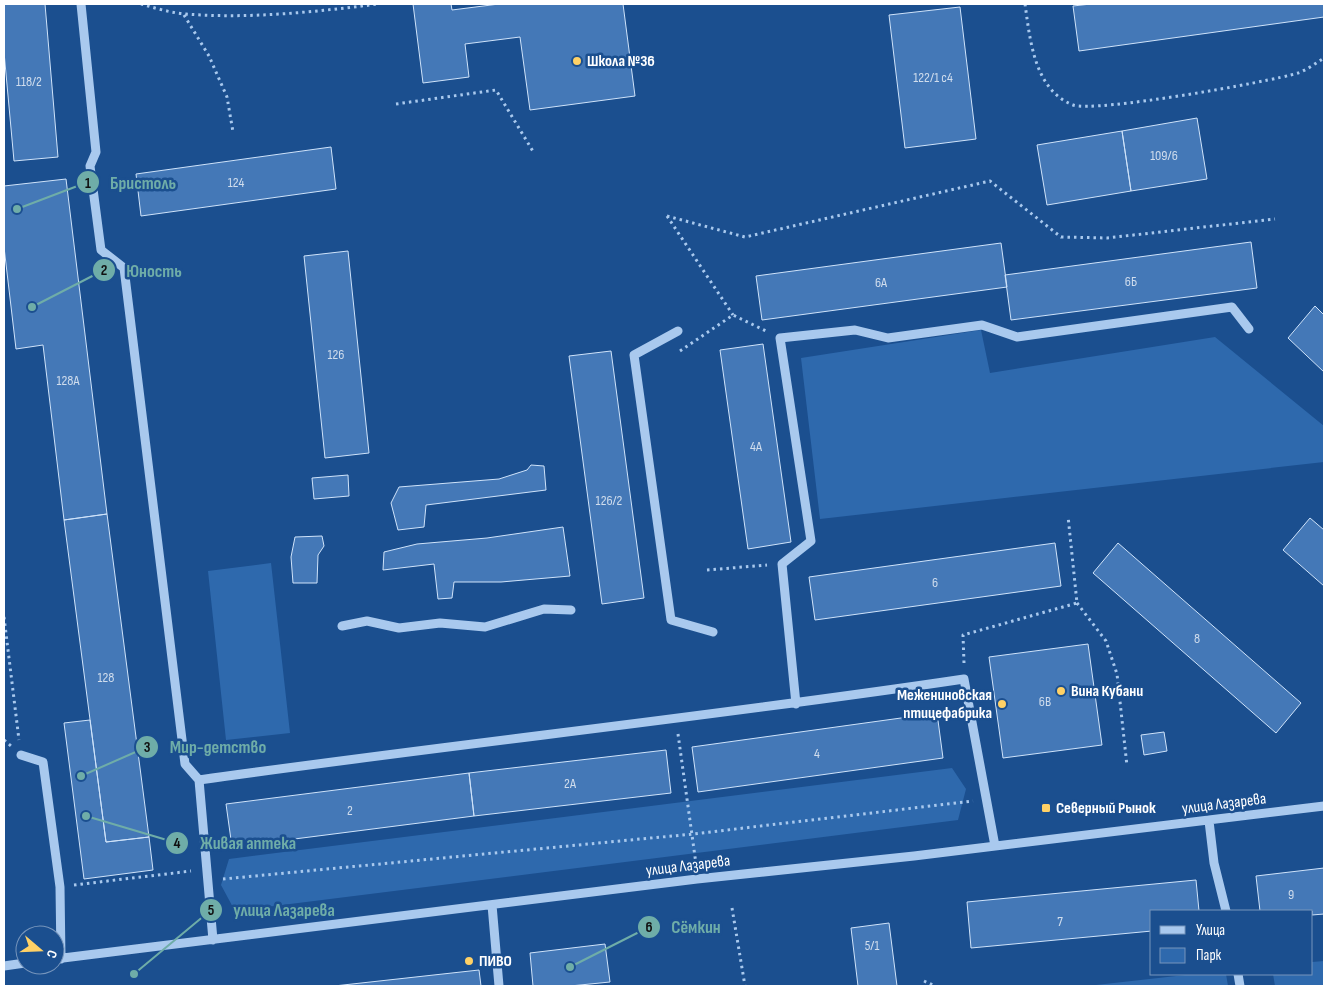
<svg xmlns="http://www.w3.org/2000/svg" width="1328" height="990" viewBox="0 0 1328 990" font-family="'Sofia Sans Condensed',sans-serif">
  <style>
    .green { fill: #2e69ad }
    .building { fill: #4478b7; stroke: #cfe3fa }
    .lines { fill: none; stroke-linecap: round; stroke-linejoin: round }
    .path { stroke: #a9c9ee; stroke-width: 3; stroke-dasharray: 2.5 4; stroke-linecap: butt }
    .minor { stroke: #a9c9ee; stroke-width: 9 }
    .poi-dot { fill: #ffd166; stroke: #1b4f8f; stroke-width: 2 }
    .labels { text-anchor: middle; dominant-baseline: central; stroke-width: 5; stroke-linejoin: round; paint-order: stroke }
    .number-label { font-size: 14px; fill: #d0dded }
    .poi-label { font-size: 16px; font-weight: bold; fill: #fff; stroke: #1b4f8f; text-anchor: start }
    .street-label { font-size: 16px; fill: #fff; stroke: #1b4f8f }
    .leader { fill: none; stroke: #6fada8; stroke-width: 2 }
    .callout-dot { fill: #6fada8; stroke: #1b4f8f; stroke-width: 2 }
    .mark-label { font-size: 15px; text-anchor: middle; font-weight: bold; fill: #111 }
    .callout-label { font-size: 18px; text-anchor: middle; font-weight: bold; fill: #6fada8; stroke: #1b4f8f; stroke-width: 5; stroke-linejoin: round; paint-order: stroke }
  </style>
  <rect width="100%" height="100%" fill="#1b4f8f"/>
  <!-- green -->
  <path class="green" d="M981 330 990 373 1215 337 1324 426V462L820 519 801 358Z
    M271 563 290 733 226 740 208 571Z
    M952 768 966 789 958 820 235 911 221 885 229 859Z
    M1324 961V986H1275L1273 974H1312V962Z
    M1194 974H1226L1228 986H1087Z"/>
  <!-- building -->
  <path class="building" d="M4 4H45L58 157 14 161 4 52Z
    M413 4H451L452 10 499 4H623L635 96 530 110 520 37 465 44 469 77 423 83Z
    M1091 4H1324V17L1079 51 1073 6Z
    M960 7 976 139 905 148 889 15Z
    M1197 118 1207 179 1131 191 1122 131Z
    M1122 131 1131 191 1047 205 1037 145Z
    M331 147 336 189 141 216 136 174Z
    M66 179 107 514 64 520 43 345 16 349 4 247V186Z
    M1251 242 1257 288 1011 320 1005 275Z
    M1001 243 1007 287 762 320 756 276Z
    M348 251 369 453 325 458 304 256Z
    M1315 306 1324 315V372L1288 338Z
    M763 344 791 542 748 549 720 350Z
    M611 351 644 598 602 604 569 356Z
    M531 465 544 466 546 490 426 505 424 527 398 530 391 503 399 487 499 479 527 470Z
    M348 475 349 496 314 499 312 478Z
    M107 514 149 837 106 842 64 520Z
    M1310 518 1324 530V586L1283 550Z
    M563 527 570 576 501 582H454L452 598 438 599 434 564 383 570 384 552 417 544 487 538Z
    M322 536 324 546 318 555 317 583H293L291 557 295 537Z
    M1055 543 1061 586 815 620 809 577Z
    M1118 543 1301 703 1276 733 1093 573Z
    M1088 644 1102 745 1003 758 989 657Z
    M937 713 943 758 698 792 692 747Z
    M90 720 106 842 149 837 153 870 84 879 64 723Z
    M1164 732 1167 751 1144 755 1141 735Z
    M666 750 671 793 474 816 469 773Z
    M469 773 474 816 232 847 226 804Z
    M1324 868V914L1312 915V911H1260L1256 876Z
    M1196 880 1199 911H1152V931L971 948 967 902Z
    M889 923 897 986H858L851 928Z
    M605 944 610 982 570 986H533L530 953Z
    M479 970 481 986H334Z"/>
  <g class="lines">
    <!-- path -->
    <path class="path" d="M141 4C155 8 171 13 186 14 249 19 315 12 378 4
      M1025 4C1030 39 1034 90 1073 105 1094 113 1269 82 1298 73 1307 70 1316 63 1324 58
      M184 15 209 56 227 97 233 132
      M396 104 496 90 534 153
      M667 216 745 237 990 181 1061 237 1107 238 1275 219
      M667 216 733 315
      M680 351 733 315 768 332
      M707 570 767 565
      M1077 603 1106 641 1117 674 1127 766
      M4 617 19 740
      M964 663 963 635 1077 603 1068 516
      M678 734 696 864
      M4 740 11 746
      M223 879 693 834 973 801
      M74 885 191 871
      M732 908 745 986
      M924 981 935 986"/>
    <!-- minor -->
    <path class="minor" d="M81 4 96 152 90 166 101 250 124 268 185 764 199 780 213 940
      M678 331 634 355 671 620 713 632
      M342 626 367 621 399 628 440 623 485 627 544 609 571 610
      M796 704 782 564 811 541 780 338 855 330 888 338 982 325 1017 337 1232 307 1249 329
      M21 755 43 762 60 887 61 959
      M199 780C454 744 710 717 964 679L995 846
      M1209 821 1214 863 1226 911
      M492 905 499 986
      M55 959 697 879 914 856 1324 806
      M4 966 25 963
      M1238 974 1240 986"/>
  </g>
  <!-- markers -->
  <g class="poi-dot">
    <circle cx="577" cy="61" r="5"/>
    <circle cx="1061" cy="691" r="5"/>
    <circle cx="1002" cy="704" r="5"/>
    <rect x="1041" y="803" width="10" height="10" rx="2.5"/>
    <circle cx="469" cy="961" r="5"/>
  </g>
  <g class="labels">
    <!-- number labels -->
    <g class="number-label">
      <text x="933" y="77">122/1 с4</text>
      <text x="29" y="81">118/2</text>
      <text x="1164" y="155">109/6</text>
      <text x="236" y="182">124</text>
      <text x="1131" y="281">6Б</text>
      <text x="881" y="282">6А</text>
      <text x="336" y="354">126</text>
      <text x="68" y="380">128А</text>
      <text x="756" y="446">4А</text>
      <text x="609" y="500">126/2</text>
      <text x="935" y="582">6</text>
      <text x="1197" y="638">8</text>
      <text x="106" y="677">128</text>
      <text x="1045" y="701">6В</text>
      <text x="817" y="753">4</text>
      <text x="570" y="783">2А</text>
      <text x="350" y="810">2</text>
      <text x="1291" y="894">9</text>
      <text x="1060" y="921">7</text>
      <text x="872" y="945">5/1</text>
    </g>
    <!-- poi labels -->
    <g class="poi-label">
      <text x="587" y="61">Школа №36</text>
      <text x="1071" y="691">Вина Кубани</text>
      <text x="992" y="695" text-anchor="end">Межениновская<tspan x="992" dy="18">птицефабрика</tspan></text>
      <text x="1056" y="808">Северный Рынок</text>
      <text x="479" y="961">ПИВО</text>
    </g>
    <!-- street labels -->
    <g class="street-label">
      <text transform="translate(1224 804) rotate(-7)">улица Лазарева</text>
      <text transform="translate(688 866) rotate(-7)">улица Лазарева</text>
    </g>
  </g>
  <!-- callouts -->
  <path class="leader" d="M17 209L88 182M32 307L104 270M81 776L147 747M86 816L177 843M134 974L211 910M570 967L649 927"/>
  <g class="callout-dot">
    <circle cx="17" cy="209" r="5"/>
    <circle cx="32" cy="307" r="5"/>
    <circle cx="81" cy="776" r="5"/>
    <circle cx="86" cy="816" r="5"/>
    <circle cx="134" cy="974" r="5"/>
    <circle cx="570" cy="967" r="5"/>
    <circle cx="88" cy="182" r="12"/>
    <circle cx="104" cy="270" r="12"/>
    <circle cx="147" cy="747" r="12"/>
    <circle cx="177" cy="843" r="12"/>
    <circle cx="211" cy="910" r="12"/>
    <circle cx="649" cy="927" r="12"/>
  </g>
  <g class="mark-label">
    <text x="88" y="188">1</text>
    <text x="104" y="275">2</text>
    <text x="147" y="752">3</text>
    <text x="177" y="848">4</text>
    <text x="211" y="915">5</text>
    <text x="649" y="932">6</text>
  </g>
  <g class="callout-label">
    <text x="143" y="189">Бристоль</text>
    <text x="154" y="277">Юность</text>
    <text x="218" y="753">Мир-детство</text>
    <text x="248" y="849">Живая аптека</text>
    <text x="284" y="916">улица Лазарева</text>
    <text x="696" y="933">Сёмкин</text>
  </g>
  <!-- border -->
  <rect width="1328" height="990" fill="none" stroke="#ffffff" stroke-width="10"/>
  <!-- legend -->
  <rect x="1150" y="910" width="162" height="65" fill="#1b4f8f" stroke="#7695bc"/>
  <rect x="1160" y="926" width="25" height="8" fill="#a9c9ee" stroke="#7695bc"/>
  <text x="1196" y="935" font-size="15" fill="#ffffff">Улица</text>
  <rect x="1160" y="948" width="25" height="15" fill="#2e69ad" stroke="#7695bc"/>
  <text x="1196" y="960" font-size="15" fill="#ffffff">Парк</text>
  <!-- north arrow -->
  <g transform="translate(40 950) rotate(109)"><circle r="24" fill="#1b4f8f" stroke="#7695bc"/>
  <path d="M0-4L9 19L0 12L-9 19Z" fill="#ffd166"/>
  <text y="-8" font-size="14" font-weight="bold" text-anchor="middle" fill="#ffffff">С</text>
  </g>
</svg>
